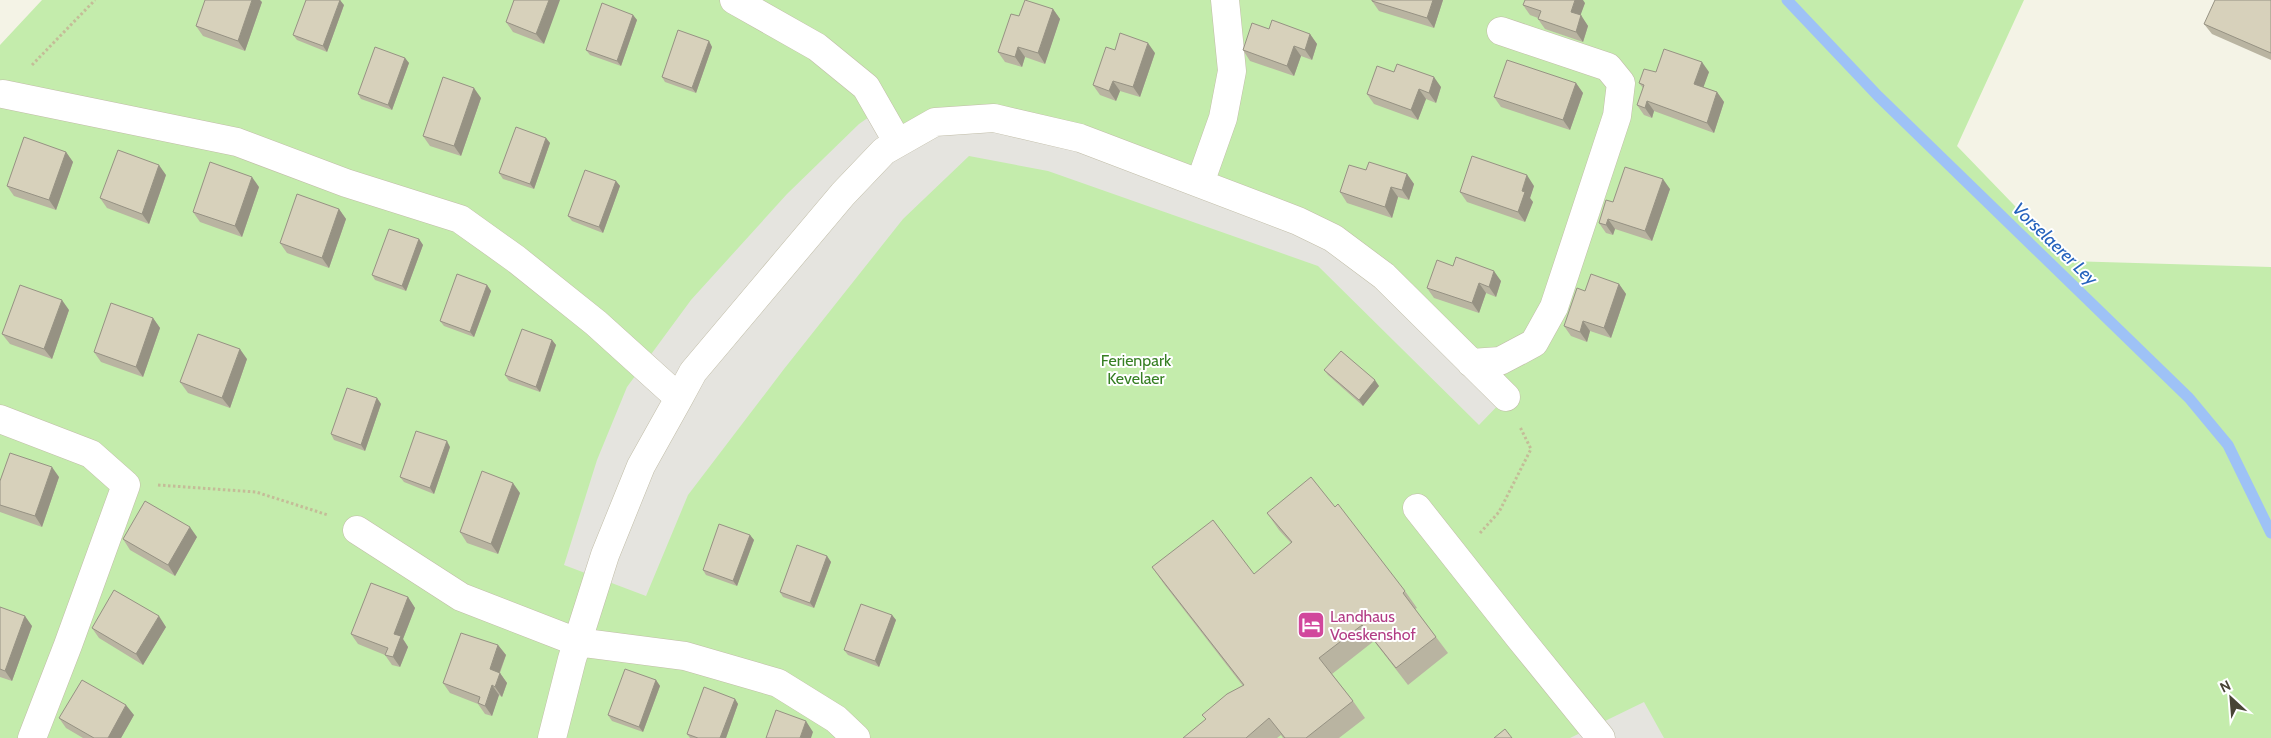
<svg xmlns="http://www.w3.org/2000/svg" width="2271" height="738" viewBox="0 0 2271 738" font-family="Cabin,sans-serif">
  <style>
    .green { fill: #c4ecac }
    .parking { fill: #e5e4df }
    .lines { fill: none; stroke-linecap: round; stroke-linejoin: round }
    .stream { stroke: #9ec2f6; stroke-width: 11 }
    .minor-casing { stroke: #c1bda8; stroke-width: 29 }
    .path { stroke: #c4bc98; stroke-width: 3; stroke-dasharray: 2.5 2.5; stroke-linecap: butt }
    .minor { stroke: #fff; stroke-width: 28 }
    .wall { fill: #b9b4a1 }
    .shaded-wall { fill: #969283 }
    .building { fill: #d7d1bb; stroke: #969283 }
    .labels { text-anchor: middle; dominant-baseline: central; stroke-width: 4; stroke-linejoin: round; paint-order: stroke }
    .park-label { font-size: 16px; fill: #367f23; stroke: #fff }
    .hotel-label { font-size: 16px; fill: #b23c85; stroke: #fff; text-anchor: start }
    .water-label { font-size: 18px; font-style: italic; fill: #2562bd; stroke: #fff }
  </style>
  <rect width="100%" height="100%" fill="#f4f3e6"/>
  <!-- green -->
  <path class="green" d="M42 0H2024L1957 146 2068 261 2271 267V738H0V45Z"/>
  <!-- parking -->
  <path class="parking" d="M879 110 898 143 994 118 1298 221 1506 397 1479 425 1318 266 1048 171 969 156 903 219 784 369 688 495 646 596 564 565 597 460 627 387 691 300 787 194 859 124Z
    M1644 702 1664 738H1570Z"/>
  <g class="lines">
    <!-- stream -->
    <path class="stream" d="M1787 0 1878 96 2189 398 2228 445 2271 533"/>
    <!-- minor casing -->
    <g class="minor-casing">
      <path id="minor" d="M734 0 817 47 866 87 898 143
        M3 94 237 142 346 183 460 219 516 259 596 323 679 398
        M1200 183 1223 118 1232 71 1225 0
        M1471 363 1500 361 1534 343 1554 307 1617 116 1621 83 1608 67 1501 31
        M0 419 91 454 126 485 68 645 32 738
        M1417 508 1519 637 1601 738
        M357 530 461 597 577 642 685 656 778 683 836 719 856 738
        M552 738 572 659 605 555 641 466 679 398 693 372 843 194 884 151 935 122 994 118 1080 138 1298 221 1333 238 1384 276 1506 397"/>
    </g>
    <!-- path -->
    <path class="path" d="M32 65 95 0
      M158 485 256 492 328 515
      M1480 533 1499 512 1531 449 1520 427"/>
    <!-- minor -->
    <use href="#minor" class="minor"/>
  </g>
  <!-- wall -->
  <path class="wall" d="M514 0 544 44 513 32 506 22Z
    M1443 0 1434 28 1379 11 1372 1Z
    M2271 0V60L2212 34 2204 24Z
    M262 2 245 51 203 36 196 26Z
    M1585 3 1580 15 1588 26 1583 42 1545 29 1538 19V18L1530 15 1523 5Z
    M344 5 327 52 297 40 293 35Z
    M1053 9 1060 19 1045 64 1025 57 1022 67 1005 62 998 52 1019 16Z
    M633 15 637 20 621 66 590 55 586 50Z
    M1269 29 1310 34 1317 44 1312 60 1301 56 1294 76 1250 61 1243 50Z
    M709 41 712 47 696 93 665 82 662 77Z
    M1115 50 1155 53 1140 97 1120 91 1116 101 1100 95 1093 85Z
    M405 58 409 63 392 110 361 99 358 94Z
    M1394 72 1441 87 1436 103 1426 99 1418 120 1374 104 1367 94Z
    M1656 72H1709L1703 87 1717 92 1724 102 1714 133 1654 111 1652 118 1644 115 1637 105 1643 88 1639 83Z
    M1576 83 1583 93 1570 130 1501 107 1494 97Z
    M481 98 461 156 430 146 423 136Z
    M546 138 550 143 534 189 503 179 499 173Z
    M66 152 73 162 56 210 14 196 7 186Z
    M1366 170 1407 174 1414 184 1409 200 1398 197 1392 218 1347 203 1340 192Z
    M166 175 149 224 107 208 100 198Z
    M616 181 620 186 603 233 572 221 568 216Z
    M1534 186 1530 198 1533 202 1525 222 1467 202 1460 192Z
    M259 187 242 237 200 222 193 212Z
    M1670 189 1652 241 1615 229 1613 235 1606 233 1599 223 1613 202Z
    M339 209 346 219 329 268 287 253 280 243Z
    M419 239 423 245 406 291 375 280 372 275Z
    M1453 266 1501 281 1496 297 1486 293 1479 313 1434 298 1427 288Z
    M1619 284 1626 294 1611 338 1590 331 1587 342 1571 336 1564 326 1585 291Z
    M487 285 491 291 474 337 444 326 440 321Z
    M69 310 52 359 10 344 2 334Z
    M153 318 160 328 143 377 101 362 94 352Z
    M552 340 556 345 540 392 509 381 505 375Z
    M247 359 230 408 188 393 180 382Z
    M1324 370 1379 386 1363 406 1328 375Z
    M377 398 381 404 365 451 334 440 331 434Z
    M450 447 434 494 404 482 400 477Z
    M59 477 42 527 0 512V481Z
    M520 493 498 554 467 543 460 532Z
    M1335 507 1405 591 1417 608 1415 609 1448 653 1408 685 1374 641 1332 674 1353 701 1365 718 1339 738H1283L1281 735 1277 738H1183L1206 719 1243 686 1164 584 1152 567 1254 574 1291 543 1279 530 1267 513Z
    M750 535 754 540 737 586 706 575 703 570Z
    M197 537 175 576 130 550 123 539Z
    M827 556 831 562 814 608 783 597 780 592Z
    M408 597 415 608 403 639 408 647 400 667 392 665 385 655 358 644 351 634Z
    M0 607 32 626 12 681 0 677Z
    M892 615 896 620 879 667 848 655 844 650Z
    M166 627 143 665 99 638 92 628Z
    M498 645 506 655 500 673 507 683 502 697 499 695 492 716 485 714 478 704 450 693 443 683Z
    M656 680 660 686 643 732 612 721 608 715Z
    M735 699 738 704 726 738H690L687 734Z
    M134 715 121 738H83L66 728 59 718Z"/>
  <!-- shaded-wall -->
  <path class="shaded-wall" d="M252 0H260L262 2 245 51 238 41Z
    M340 0 344 5 327 52 323 46Z
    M549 0H560L544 44 536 34Z
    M1433 0H1443L1434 28 1427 18Z
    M1575 0H1583L1585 3 1578 22 1571 12Z
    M1053 9 1060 19 1045 64 1038 53Z
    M633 15 637 20 621 66 617 61Z
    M1581 15 1588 26 1583 42 1576 32Z
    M1310 34 1317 44 1312 60 1305 50Z
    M709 41 712 47 696 93 692 88Z
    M1148 43 1155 53 1140 97 1133 87Z
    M1294 46 1301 56 1294 76 1287 66Z
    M1018 47 1025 57 1022 67 1015 57Z
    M405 58 409 63 392 110 388 105Z
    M1702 62 1709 72 1701 94 1694 84Z
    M1434 77 1441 87 1436 103 1429 93Z
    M1113 81 1120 91 1116 101 1109 91Z
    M1576 83 1583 93 1570 130 1563 120Z
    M474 88 481 98 461 156 454 146Z
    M1419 89 1426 99 1418 120 1411 110Z
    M1717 92 1724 102 1714 133 1707 123Z
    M1647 101 1654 111 1652 118 1645 108Z
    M546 138 550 143 534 189 530 184Z
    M66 152 73 162 56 210 49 200Z
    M159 165 166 175 149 224 142 214Z
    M1407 174 1414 184 1409 200 1402 190Z
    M1527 175 1534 186 1530 198 1533 202 1525 222 1518 212 1522 191Z
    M252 177 259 187 242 237 235 226Z
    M1663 179 1670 189 1652 241 1645 231Z
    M616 181 620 186 603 233 599 227Z
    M1391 187 1398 197 1392 218 1385 207Z
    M339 209 346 219 329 268 322 258Z
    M1608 219 1615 229 1613 235 1606 225Z
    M419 239 423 245 406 291 402 286Z
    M1494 271 1501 281 1496 297 1489 287Z
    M1479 283 1486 293 1479 313 1472 303Z
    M1619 284 1626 294 1611 338 1604 328Z
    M487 285 491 291 474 337 470 332Z
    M62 300 69 310 52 359 44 349Z
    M153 318 160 328 143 377 136 367Z
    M1583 321 1590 331 1587 342 1580 332Z
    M552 340 556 345 540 392 536 387Z
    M240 349 247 359 230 408 222 398Z
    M1375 380 1379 386 1363 406 1359 400Z
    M377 398 381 404 365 451 361 445Z
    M447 441 450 447 434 494 430 488Z
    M52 467 59 477 42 527 35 516Z
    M513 483 520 493 498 554 491 544Z
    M190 527 197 537 175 576 168 565Z
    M750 535 754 540 737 586 733 581Z
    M827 556 831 562 814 608 810 603Z
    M408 597 415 608 403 639 408 647 400 667 393 657 394 634Z
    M892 615 896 620 879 667 875 661Z
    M25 616 32 626 12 681 5 671Z
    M159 616 166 627 143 665 136 654Z
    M498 645 506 655 497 679 490 669Z
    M500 673 507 683 502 697 495 687Z
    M656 680 660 686 643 732 639 727Z
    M492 685 499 695 492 716 485 706Z
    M735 699 738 704 726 738H720Z
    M126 705 134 715 121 738H108Z
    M806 721 813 732 811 738H800Z"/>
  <!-- building -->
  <path class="building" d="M205 0H252L238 41 196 26Z
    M306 0H340L323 46 293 35Z
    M514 0H549L536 34 506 22Z
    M1025 0 1053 9 1038 53 1018 47 1015 57 998 52 1011 14 1019 16Z
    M1372 0H1433L1427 18 1372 1Z
    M1525 0H1575L1571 12 1581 15 1576 32 1538 19 1541 11 1523 5Z
    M2215 0H2271V53L2204 24Z
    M602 3 633 15 617 61 586 50Z
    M1272 20 1310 34 1305 50 1294 46 1287 66 1243 50 1252 23 1269 29Z
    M678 30 709 41 692 88 662 77Z
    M1120 33 1148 43 1133 87 1113 81 1109 91 1093 85 1106 47 1115 50Z
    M375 47 405 58 388 105 358 94Z
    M1664 49 1702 62 1694 84 1717 92 1707 123 1647 101 1645 108 1637 105 1644 85 1639 83 1644 69 1656 72Z
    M1507 60 1576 83 1563 120 1494 97Z
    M1397 64 1434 77 1429 93 1419 89 1411 110 1367 94 1377 66 1394 72Z
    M443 77 474 88 454 146 423 136Z
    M516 127 546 138 530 184 499 173Z
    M24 137 66 152 49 200 7 186Z
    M118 150 159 165 142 214 100 198Z
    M1472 156 1527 175 1522 191 1525 192 1518 212 1460 192Z
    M210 162 252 177 235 226 193 212Z
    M1369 162 1407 174 1402 190 1391 187 1385 207 1340 192 1349 165 1366 170Z
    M1625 167 1663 179 1645 231 1608 219 1606 225 1599 223 1606 200 1613 202Z
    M585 170 616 181 599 227 568 216Z
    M297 194 339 209 322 258 280 243Z
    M389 229 419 239 402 286 372 275Z
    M1456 257 1494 271 1489 287 1479 283 1472 303 1427 288 1437 260 1453 266Z
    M457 274 487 285 470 332 440 321Z
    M1591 274 1619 284 1604 328 1583 321 1580 332 1564 326 1577 288 1585 291Z
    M20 285 62 300 44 349 2 334Z
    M111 303 153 318 136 367 94 352Z
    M522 329 552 340 536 387 505 375Z
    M198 334 240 349 222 398 180 382Z
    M1341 351 1375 380 1359 400 1324 370Z
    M347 388 377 398 361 445 331 434Z
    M416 431 447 441 430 488 400 477Z
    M10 453 52 467 35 516 0 505V481Z
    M482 471 513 483 491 544 460 532Z
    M1311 477 1335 507 1338 504 1405 591 1403 593 1436 637 1396 668 1362 625 1319 658 1353 701 1306 738H1285L1269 718 1246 738H1183L1206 719 1202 715 1227 694 1244 685 1152 567 1213 520 1254 574 1292 542 1267 513Z
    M145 501 190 527 168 565 123 539Z
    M719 524 750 535 733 581 703 570Z
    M797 545 827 556 810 603 780 592Z
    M371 583 408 597 394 634 401 636 393 657 385 655 388 648 351 634Z
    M114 590 159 616 136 654 92 628Z
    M861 604 892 615 875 661 844 650Z
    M0 607 25 616 5 671 0 669Z
    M461 633 498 645 490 669 500 673 495 687 492 685 485 706 478 703 480 697 443 683Z
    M625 669 656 680 639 727 608 715Z
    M82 680 126 705 108 738H94L59 718Z
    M704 687 735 699 720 738H698L687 734Z
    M776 710 806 721 800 738H766Z
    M1505 729 1512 738H1494Z"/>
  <!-- icons -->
  <defs>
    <g id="hotel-square" transform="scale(1.4375)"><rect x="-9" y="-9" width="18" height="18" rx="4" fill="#d1479c" stroke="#fff"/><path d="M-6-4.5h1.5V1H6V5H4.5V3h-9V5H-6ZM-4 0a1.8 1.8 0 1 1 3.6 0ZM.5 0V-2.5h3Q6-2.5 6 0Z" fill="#fff"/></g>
  </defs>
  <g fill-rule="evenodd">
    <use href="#hotel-square" x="1311" y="625"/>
  </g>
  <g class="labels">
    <!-- park labels -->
    <g class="park-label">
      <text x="1136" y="360">Ferienpark<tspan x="1136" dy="18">Kevelaer</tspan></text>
    </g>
    <!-- hotel labels -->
    <g class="hotel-label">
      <text x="1330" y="616">Landhaus<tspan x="1330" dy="18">Voeskenshof</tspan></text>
    </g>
    <!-- water labels -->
    <g class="water-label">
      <text transform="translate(2055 244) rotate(44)">Vorselaerer Ley</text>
    </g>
  </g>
  <!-- north arrow -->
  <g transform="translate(2231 698) rotate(334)" stroke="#ffffff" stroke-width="4" paint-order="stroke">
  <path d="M0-4L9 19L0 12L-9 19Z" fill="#484435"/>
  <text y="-8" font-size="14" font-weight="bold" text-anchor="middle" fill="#484435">N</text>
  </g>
</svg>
